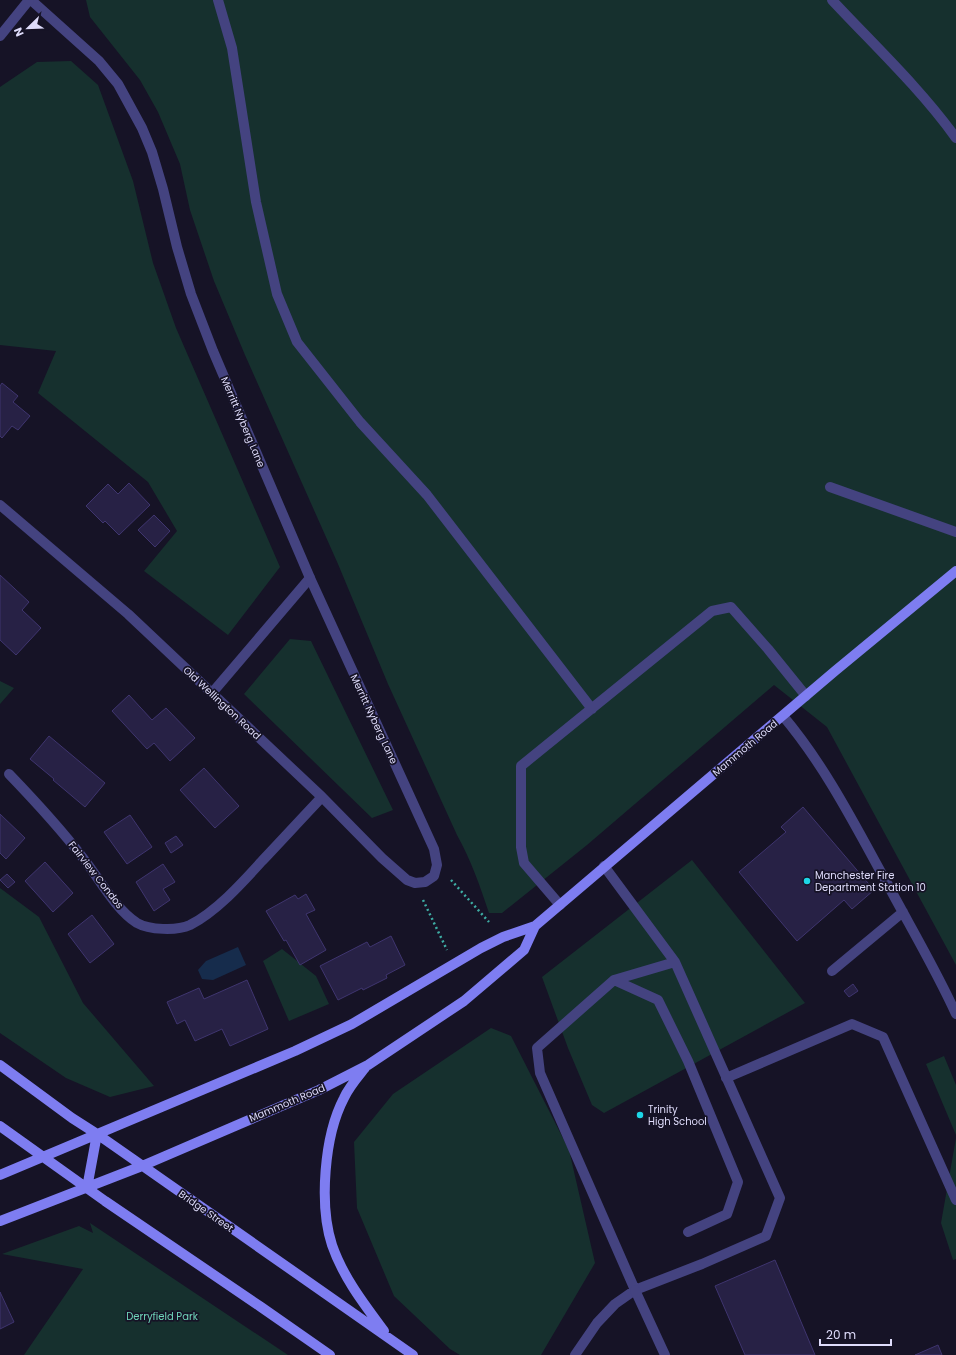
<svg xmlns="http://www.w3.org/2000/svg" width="956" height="1355" viewBox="0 0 956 1355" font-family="Poppins,sans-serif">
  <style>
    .green { fill: #16302e }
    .water { fill: #162c4c }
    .building { fill: #272145; stroke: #3f356f }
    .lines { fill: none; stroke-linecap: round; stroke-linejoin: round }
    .path { stroke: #3eada4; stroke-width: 2.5; stroke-dasharray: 2 3; stroke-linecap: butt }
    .service { stroke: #444380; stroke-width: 10 }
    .minor { stroke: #444380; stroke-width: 10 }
    .tertiary { stroke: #444380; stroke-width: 10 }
    .secondary { stroke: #7e7df1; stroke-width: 10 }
    .poi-dot { fill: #1dd6e6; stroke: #161326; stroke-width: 1.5 }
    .labels { text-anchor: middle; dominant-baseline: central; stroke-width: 3.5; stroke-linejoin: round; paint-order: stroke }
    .street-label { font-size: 10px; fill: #dfdcfb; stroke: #161326 }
    .poi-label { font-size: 10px; fill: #dfdcfb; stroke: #161326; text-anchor: start }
    .park-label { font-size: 10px; fill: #6fd4b9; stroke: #161326 }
  </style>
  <rect width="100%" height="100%" fill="#161326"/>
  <!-- green -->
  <path class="green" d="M86 0H956V965L827 727 774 685 587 845 502 913H489C480 886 471 860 457 835L388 684 338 564 245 355 214 281 190 210 180 164 158 112 140 80 90 17Z
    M71 61 98 85 133 181 153 263 176 328 280 567 228 635 144 571 177 531 148 482 38 393 56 351 0 345V87L37 62Z
    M290 639 311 641 393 810 372 818 244 694Z
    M0 681 14 688 0 704Z
    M692 860 805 1003 604 1113 592 1105 568 1048 542 977Z
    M0 888 39 917 83 1003 154 1086 110 1097 66 1078 0 1033Z
    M282 949 316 976 329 1004 289 1021 263 961Z
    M491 1028 511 1036 569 1150 595 1263 541 1355H460L450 1349 394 1296 357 1208 354 1142 393 1094Z
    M944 1056 956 1085V1135L926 1064Z
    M956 1138V1259L953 1260 941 1223Z
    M90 1223 288 1355H24L83 1269 2 1254 79 1226 93 1233Z"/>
  <!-- water -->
  <path class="water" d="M238 947 246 965 213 980 202 979 198 970 206 961Z"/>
  <!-- building -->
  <path class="building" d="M2 383 18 396 13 402 30 416 18 430 12 426 2 438 0 436V386Z
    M129 483 150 505 119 535 105 521 103 523 86 506 108 484 118 494Z
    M154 515 170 531 155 547 138 530Z
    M0 575 29 602 22 610 41 628 16 655 0 640Z
    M129 695 152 720 166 708 195 738 170 761 154 743 147 749 112 711Z
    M49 736 105 783 85 807 53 780 54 779 30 759Z
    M204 768 239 806 215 828 180 790Z
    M803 807 874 890 852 909 844 900 797 941 739 872 786 832 781 827Z
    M0 814 25 838 6 859 0 853Z
    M130 815 152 847 127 864 104 832Z
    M176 836 183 845 171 853 165 843Z
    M45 862 73 893 53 912 25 881Z
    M163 864 175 882 163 889 170 900 154 911 136 882Z
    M7 874 15 882 8 888 0 880Z
    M306 894 315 910 306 914 326 950 300 965 286 940 284 941 266 911 295 895 298 899Z
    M92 915 114 944 90 963 68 934Z
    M391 936 405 965 386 975 387 978 363 990 362 988 338 1000 320 966 367 942 370 947Z
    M247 980 268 1029 230 1046 222 1029 195 1041 185 1020 177 1024 167 1002 199 988 204 999Z
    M853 984 858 991 849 997 844 991Z
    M775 1260 815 1355H745L715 1286Z
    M0 1292 14 1322 0 1329Z
    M938 1345 942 1355H915Z"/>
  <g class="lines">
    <!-- path -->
    <path class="path" d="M451 880 489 922
      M423 900 447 950"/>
    <!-- service -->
    <path class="service" d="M218 0 232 48 256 202 277 294 297 342 360 422 427 495 592 709
      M832 0C874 45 920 88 956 138
      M830 487 956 532
      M212 693 310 578
      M783 716C826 767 856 827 888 885 911 928 936 970 956 1014
      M560 905 524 863 521 847V766L712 611 731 607 768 649 806 696
      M832 971 903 912
      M614 980 658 1000 688 1061 738 1182 727 1214 688 1232
      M726 1078 852 1024 883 1037 956 1200
      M635 1290 540 1073 537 1048 614 980 675 962
      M575 1355 597 1323 615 1304 635 1290 702 1264 766 1236 780 1198 675 962 604 866"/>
    <!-- minor -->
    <path class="minor" d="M0 505 128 614 322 797 382 858 407 880 415 883 425 882 434 876 437 865 434 849 310 578 213 351 191 294 177 247 163 189 152 152 142 128 118 84 99 61 31 0
      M9 774C35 801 60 828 83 858 99 878 115 909 137 923 149 930 177 931 190 925 217 911 242 883 262 861 282 840 302 818 322 797
      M635 1290 665 1355"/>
    <!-- tertiary -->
    <path class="tertiary" d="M0 36 29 0"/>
    <!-- secondary -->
    <path class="secondary" d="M0 1065 72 1118 97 1134 413 1355
      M365 1068C357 1078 349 1087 344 1098 324 1136 319 1205 332 1245 343 1277 364 1304 384 1331
      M0 1126 105 1201 261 1307 330 1355
      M0 1175 295 1051 352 1024 481 948 503 937 535 926 835 671 956 571
      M87 1188 97 1134
      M0 1221 142 1166 319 1090 368 1065 464 1001 524 950 535 926"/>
  </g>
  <!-- markers -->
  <g class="poi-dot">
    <circle cx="807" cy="881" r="4"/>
    <circle cx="640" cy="1115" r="4"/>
  </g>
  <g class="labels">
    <!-- street labels -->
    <g class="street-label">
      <text transform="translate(243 422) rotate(67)">Merritt Nyberg Lane</text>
      <text transform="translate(222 703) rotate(43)">Old Wellington Road</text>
      <text transform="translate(374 719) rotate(65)">Merritt Nyberg Lane</text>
      <text transform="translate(745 748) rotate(-40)">Mammoth Road</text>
      <text transform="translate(96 875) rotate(52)">Fairview Condos</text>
      <text transform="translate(287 1103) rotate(-23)">Mammoth Road</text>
      <text transform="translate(206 1211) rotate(35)">Bridge Street</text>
    </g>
    <!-- poi labels -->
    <g class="poi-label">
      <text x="815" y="875">Manchester Fire<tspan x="815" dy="12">Department Station 10</tspan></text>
      <text x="648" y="1109">Trinity<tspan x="648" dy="12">High School</tspan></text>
    </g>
    <!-- park labels -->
    <g class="park-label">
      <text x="162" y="1316">Derryfield Park</text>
    </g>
  </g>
  <!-- north arrow -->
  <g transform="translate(28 28) rotate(247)" stroke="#161326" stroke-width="3" paint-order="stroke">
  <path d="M0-3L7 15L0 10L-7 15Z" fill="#dfdcfb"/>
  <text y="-6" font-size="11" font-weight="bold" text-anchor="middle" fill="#dfdcfb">N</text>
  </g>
  <!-- scale -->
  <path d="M820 1339v6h71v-6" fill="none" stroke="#dfdcfb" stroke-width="2"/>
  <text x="826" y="1339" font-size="12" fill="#dfdcfb" stroke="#161326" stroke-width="3" paint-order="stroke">20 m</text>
</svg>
